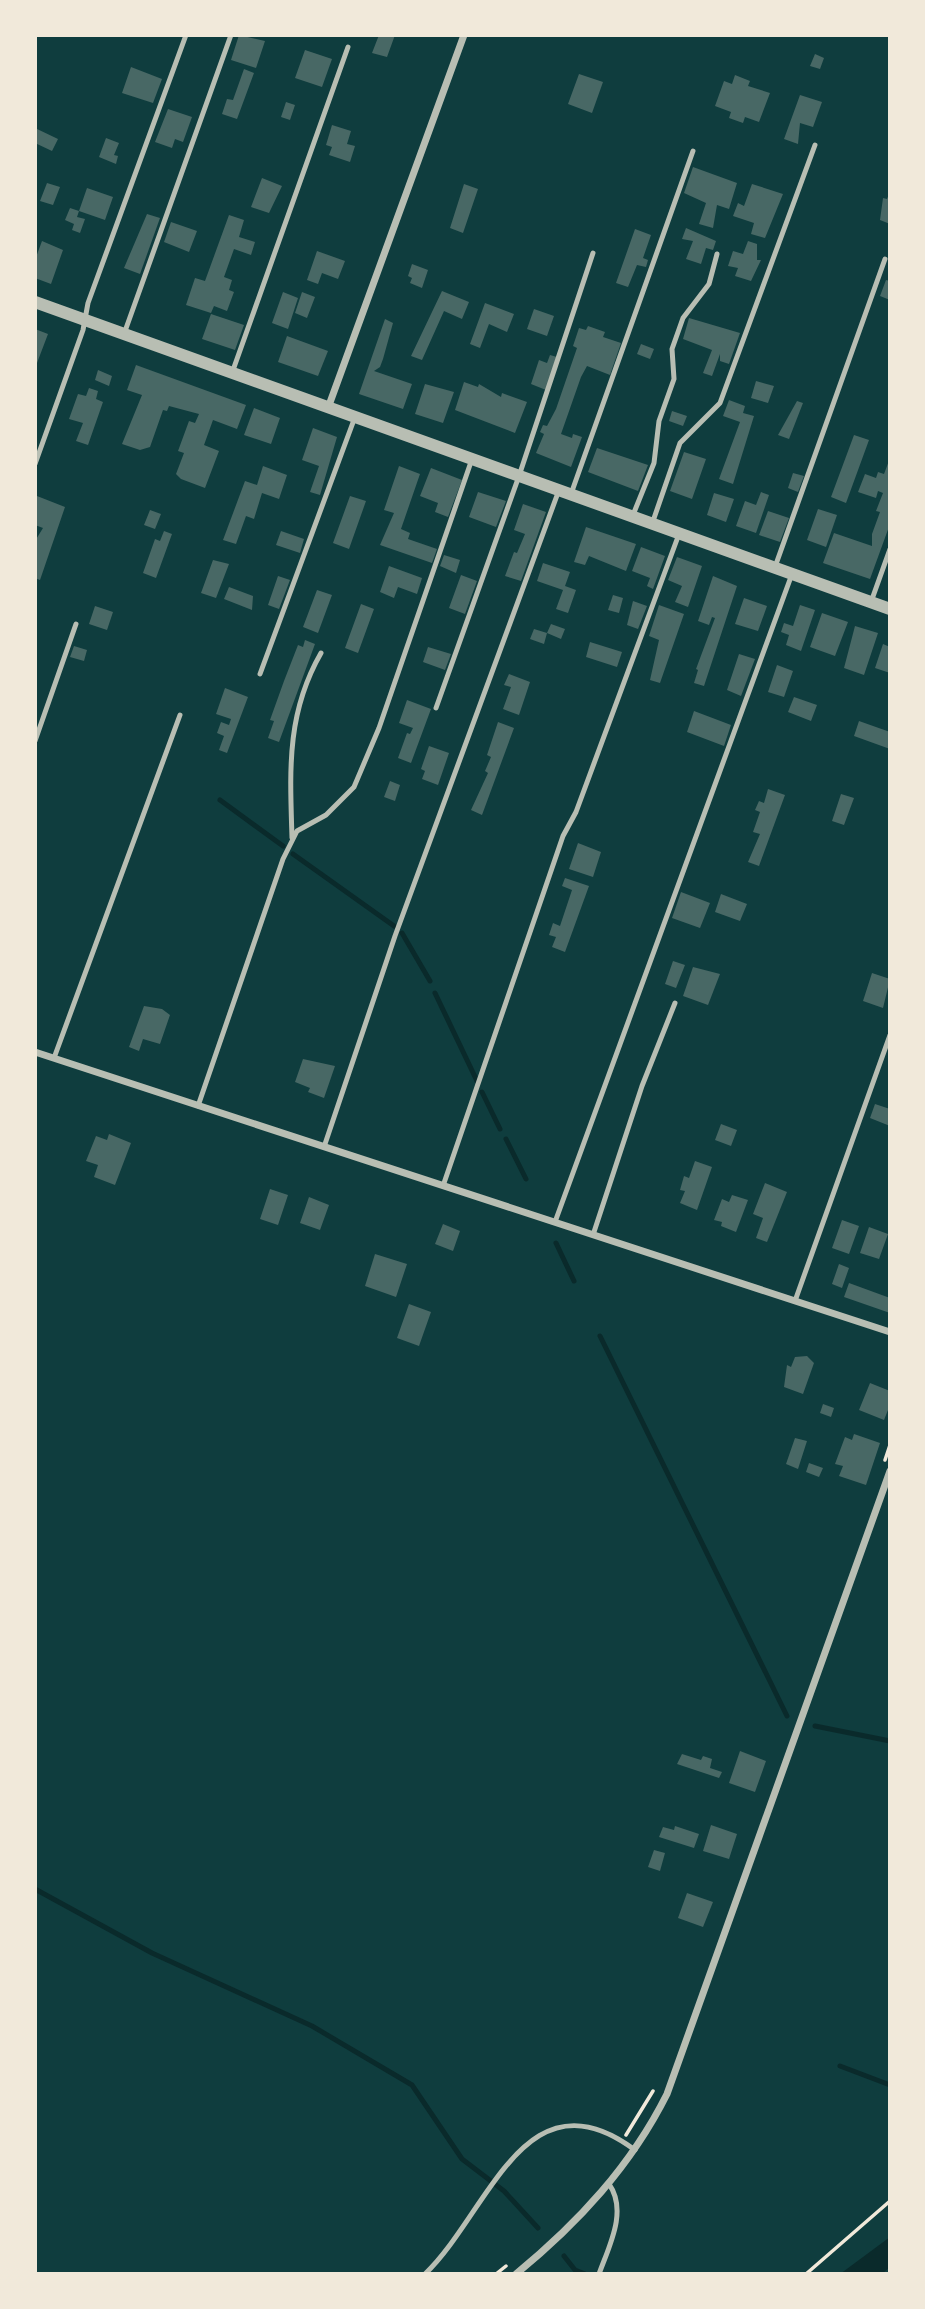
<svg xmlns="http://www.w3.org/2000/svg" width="925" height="2309" viewBox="0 0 925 2309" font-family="'Public Sans',sans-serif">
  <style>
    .water { fill: #0a2a2b }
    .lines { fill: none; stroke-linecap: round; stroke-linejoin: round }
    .stream { stroke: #0a2a2b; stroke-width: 5 }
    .building { fill: #486865 }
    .path { stroke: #f1e9da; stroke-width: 3.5 }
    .service { stroke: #b8beb3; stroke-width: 5 }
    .minor { stroke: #b8beb3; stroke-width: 7 }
    .tertiary { stroke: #b8beb3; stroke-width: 12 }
  </style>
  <rect width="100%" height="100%" fill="#0f3d3e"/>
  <!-- water -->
  <path class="water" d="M890 2237V2267L882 2274H840Z"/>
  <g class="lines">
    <!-- stream -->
    <path class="stream" d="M220 800 283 846
      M293 854 394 926
      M402 933 430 981
      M435 993 477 1081
      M482 1092 500 1129
      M506 1139 526 1179
      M556 1243 574 1281
      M600 1336 787 1716
      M815 1726 890 1741
      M35 1889 152 1953 312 2026 412 2085 462 2159 504 2191 538 2228
      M840 2066 890 2085
      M564 2256 575 2270 585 2274"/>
  </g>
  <!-- building -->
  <path class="building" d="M239 35 265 41 256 68 231 60Z
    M379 35H395L387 57 372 53Z
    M305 50 332 59 322 87 295 78Z
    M815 54 824 58 820 69 810 66Z
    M131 67 162 79 153 103 122 93Z
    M244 69 254 73 237 119 222 114 227 99 233 100Z
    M579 74 603 82 592 113 568 104Z
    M735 75 750 81 748 86 770 93 759 122 745 117 743 123 729 118 731 112 715 106 724 81 732 84Z
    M800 95 822 102 813 127 800 123 798 144 784 139Z
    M286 102 295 105 290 120 281 117Z
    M168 109 192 117 183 142 175 139 172 148 155 142Z
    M332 125 351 131 347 144 355 146 350 162 329 155 332 147 326 145Z
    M35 128 58 139 52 151 35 143Z
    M106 138 119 143 114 155 118 156 116 164 99 157Z
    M693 167 737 183 729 209 717 205 713 228 699 224 706 203 684 193Z
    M262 178 282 186 269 213 251 207Z
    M47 183 60 187 53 205 40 201Z
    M464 184 478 189 463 233 450 228Z
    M752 184 783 194 765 238 751 234 754 223 733 216 738 203 744 206Z
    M87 188 113 197 105 220 79 211Z
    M890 192V224L880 220 883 198 887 199Z
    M70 208 79 211 77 217 85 219 80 233 72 230 74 224 65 220Z
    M147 214 160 218 140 274 124 268Z
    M229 215 244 220 239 237 255 242 251 255 234 249 224 277 232 280 229 290 234 292 227 311 214 306 211 313 186 305 195 278 205 281Z
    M171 222 197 231 189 252 164 242Z
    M686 228 716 241 713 250 706 248 701 264 686 259 693 241 682 239Z
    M635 229 651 235 643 258 648 260 646 267 637 265 628 287 616 283Z
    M42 241 63 250 51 284 35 278V260Z
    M748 241 757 244V260H761L751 281 735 276 738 268 728 266 733 251 743 254Z
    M317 251 345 261 338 279 322 273 318 284 307 280Z
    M412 264 428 270 422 288 410 283 412 278 408 276Z
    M886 280 890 281V300L880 296Z
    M442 291 469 302 462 319 444 311 422 360 411 356Z
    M283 292 298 298 288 329 272 323Z
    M302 292 315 297 307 318 295 313Z
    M485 303 514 314 507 332 489 324 480 348 470 344Z
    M534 309 554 316 547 336 527 329Z
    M211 314 244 325 235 350 202 339Z
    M689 318 740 333 729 364 720 361V354L712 376 703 373 712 350 683 339Z
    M385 319 393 323 383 359 380 367 374 371 412 384 403 409 359 394Z
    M588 326 605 332 603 337 621 343 610 375 587 366 581 377 561 434 572 438 573 434 582 437 571 467 536 453 544 434 540 432 543 425 547 426 556 409 577 348 573 346 579 328 586 330Z
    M35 329 48 334 37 363 35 362Z
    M287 336 328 351 318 376 278 362Z
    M641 344 654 349 650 359 637 354Z
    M550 355 557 357 546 390 531 384 539 360 547 363Z
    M136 365 246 405 237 429 213 420 204 445 219 451 205 488 181 479 176 474 184 453 178 451 189 421 195 423 199 414 169 406 167 411 163 410 150 447 140 450 122 444 142 395 127 390Z
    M98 370 112 376 109 386 95 380Z
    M756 381 774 386 768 403 751 398Z
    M464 382 478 387 479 384 501 397 502 393 527 402 515 433 455 410Z
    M425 384 454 392 443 423 415 414Z
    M89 388 98 391 96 399 103 402 88 445 76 441 83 423 69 419 78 394 86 396Z
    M729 400 745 406 743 413 754 416 733 484 719 479 740 422 723 416Z
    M797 401 803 403 789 439 778 435Z
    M254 408 280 418 271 444 244 435Z
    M672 411 687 416 683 426 669 421Z
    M313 428 337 437 320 495 310 492 319 466 302 460Z
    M854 435 869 440 846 503 831 497Z
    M597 448 648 465 638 491 588 472Z
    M684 452 706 459 692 499 670 491Z
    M890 458V524L870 579 823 563 834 533 872 546V534L880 512 876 511 883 493 878 491 876 498 858 492 865 474 876 478 878 472 884 474Z
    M263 466 287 475 279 499 262 493 254 519 246 516 236 544 223 540 245 481 257 485Z
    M399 466 420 474 401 529 410 533 408 539 437 549 432 563 380 545 394 513 384 510Z
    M431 468 462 480 448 517 435 512 438 503 420 496Z
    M793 473 804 476 798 492 788 488Z
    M478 492 506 501 496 527 469 517Z
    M761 492 769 495 756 533 736 526 745 501 756 505Z
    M714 493 734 499 726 522 707 515Z
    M37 496 65 507 40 580 35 578V541L43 528 35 525Z
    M350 496 366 501 349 549 333 543Z
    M523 504 546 512 521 581 505 576 514 552 517 553 525 534 514 530Z
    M818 509 837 515 826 547 807 540Z
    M150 510 161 514 155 529 144 525Z
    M768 511 789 518 780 542 759 535Z
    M586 527 636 544 626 571 589 556 585 565 574 562Z
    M164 531 172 534 156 578 143 573 155 539 160 541Z
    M281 531 304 539 300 553 276 545Z
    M641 547 665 556 653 589 647 586 650 578 632 571Z
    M444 555 460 560 456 573 440 566Z
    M677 557 702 566 688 607 675 602 682 586 668 580Z
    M213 560 229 564 216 598 201 593Z
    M543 563 570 572 565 586 576 590 568 613 556 609 563 590 537 581Z
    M389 566 422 578 417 594 398 587 394 598 380 592Z
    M461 575 477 581 465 614 449 608Z
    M278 576 290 580 279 609 268 605Z
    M713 576 737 586 704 686 694 683 698 670 696 669 715 618 712 617 709 625 698 621Z
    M229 587 253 596 252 610 224 599Z
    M317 590 332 595 318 633 303 627Z
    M613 595 623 598 619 613 608 610Z
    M744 598 767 606 758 631 735 624Z
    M633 601 647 606 638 629 627 625Z
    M361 604 374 609 358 653 345 648Z
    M659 605 684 614 660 683 650 680 659 640 649 636Z
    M800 605 815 610 801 651 786 645 789 635 781 632 784 623 793 626Z
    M95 606 113 612 107 630 89 624Z
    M822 613 848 622 835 656 810 647Z
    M551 624 565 629 561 639 547 633Z
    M855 626 878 633 864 675 844 668Z
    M534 629 547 633 544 644 530 639Z
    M305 640 315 644 279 742 268 738 274 721 270 720 284 681 298 645 303 647Z
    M590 642 622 652 617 667 586 657Z
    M883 644 890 647V673L875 668Z
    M74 646 87 650 84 661 70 657Z
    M428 647 451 654 445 670 423 662Z
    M739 654 755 659 741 696 727 690Z
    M777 665 793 671 784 697 768 692Z
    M509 674 530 682 519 715 503 709 511 687 504 685Z
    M225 688 248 697 227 753 219 750 224 736 217 733 221 722 229 725 231 719 216 714Z
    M794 697 817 705 811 721 788 712Z
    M407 700 431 709 411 763 398 758 407 733 410 734 413 728 399 723Z
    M694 711 731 725 724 746 687 732Z
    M859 721 890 732V749L854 736Z
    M498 722 514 728 482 815 471 810 488 773 485 771 491 757 487 755Z
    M429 746 449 753 438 785 422 779 425 771 421 769Z
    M390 781 400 785 395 801 384 797Z
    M768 789 785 795 759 866 748 862 760 834 753 832 760 812 755 810 759 801 764 803Z
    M841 794 854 798 844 825 832 821Z
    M578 843 601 852 593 877 569 869Z
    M565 878 589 886 565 952 552 947 556 937 549 935 553 923 560 926 572 890 562 886Z
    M681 892 710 903 700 928 672 918Z
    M721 894 747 904 740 921 715 912Z
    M673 961 685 965 676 988 665 984Z
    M693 967 720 974 708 1005 683 996Z
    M872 973 890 979 883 1008 863 1001Z
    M144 1006 162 1009 170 1015 160 1044 143 1039 139 1051 129 1047Z
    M303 1059 335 1066 324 1098 308 1092 310 1088 295 1082Z
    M875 1104 890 1109V1126L870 1118Z
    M721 1124 737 1130 731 1146 715 1140Z
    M109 1134 131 1143 115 1185 94 1177 98 1165 86 1161 96 1136 107 1140Z
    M695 1161 712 1167 697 1210 680 1203 685 1191 680 1190 684 1176 689 1178Z
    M765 1183 787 1192 767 1242 756 1238 763 1218 753 1214Z
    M270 1189 288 1195 278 1225 260 1219Z
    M732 1195 748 1200 736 1232 721 1226 722 1222 714 1220 722 1199 729 1202Z
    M309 1197 329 1205 320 1230 300 1223Z
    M842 1220 859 1226 849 1254 832 1248Z
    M443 1224 460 1231 453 1251 435 1244Z
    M869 1227 888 1234 879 1259 860 1253Z
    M375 1254 407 1264 396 1297 365 1286Z
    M839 1264 849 1268 842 1288 832 1284Z
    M849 1283 890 1298V1313L844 1297Z
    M409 1304 431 1312 419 1346 397 1338Z
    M807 1356 814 1363 803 1394 784 1387 787 1365 791 1367 795 1357Z
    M870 1383 890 1391V1405L884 1420 859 1410Z
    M823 1404 834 1408 831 1417 820 1413Z
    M854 1434 880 1443 866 1485 839 1476 843 1466 835 1464 845 1437 852 1440Z
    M795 1438 807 1441 798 1469 786 1464Z
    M809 1463 823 1468 819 1477 806 1472Z
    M740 1751 766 1761 755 1792 729 1783Z
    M682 1754 701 1760 703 1756 712 1759 710 1768 722 1772 719 1778 677 1764Z
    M711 1825 737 1834 729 1859 703 1851Z
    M675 1826 699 1834 694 1848 659 1837 663 1827 674 1830Z
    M654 1850 665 1853 660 1871 648 1867Z
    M687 1893 713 1902 703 1927 678 1918Z"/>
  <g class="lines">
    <!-- path -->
    <path class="path" d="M885 1460 890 1445
      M626 2135 653 2091
      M496 2274 506 2266
      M806 2274 890 2201"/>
    <!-- service -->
    <path class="service" d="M124 334 231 35
      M232 373 348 47
      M35 464 83 330 88 303 186 35
      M571 494 693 151
      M633 515 654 463 659 421 674 379 672 349 683 318 709 284 717 254
      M652 524 680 443 720 403 815 145
      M775 567 885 259
      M871 602 890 549
      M260 674 355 417
      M436 708 519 476 593 253
      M35 741 76 624
      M292 838C290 771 286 714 321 653
      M54 1058 180 715
      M198 1106 283 859 297 831 326 815 354 787 379 728 472 459
      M324 1147 395 936 559 490
      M443 1186 563 836 576 812 679 534
      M555 1222 792 574
      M593 1235 642 1086 675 1003
      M795 1301 890 1035
      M425 2274C489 2213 525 2068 635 2150
      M599 2274C609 2246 628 2211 609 2184"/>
    <!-- minor -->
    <path class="minor" d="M328 408 464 35
      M35 1052 890 1332
      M516 2274C578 2223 631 2166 667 2094L890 1471"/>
    <!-- tertiary -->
    <path class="tertiary" d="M35 302 890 609"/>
  </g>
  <!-- border -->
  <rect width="925" height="2309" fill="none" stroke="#f1e9da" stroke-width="74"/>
</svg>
